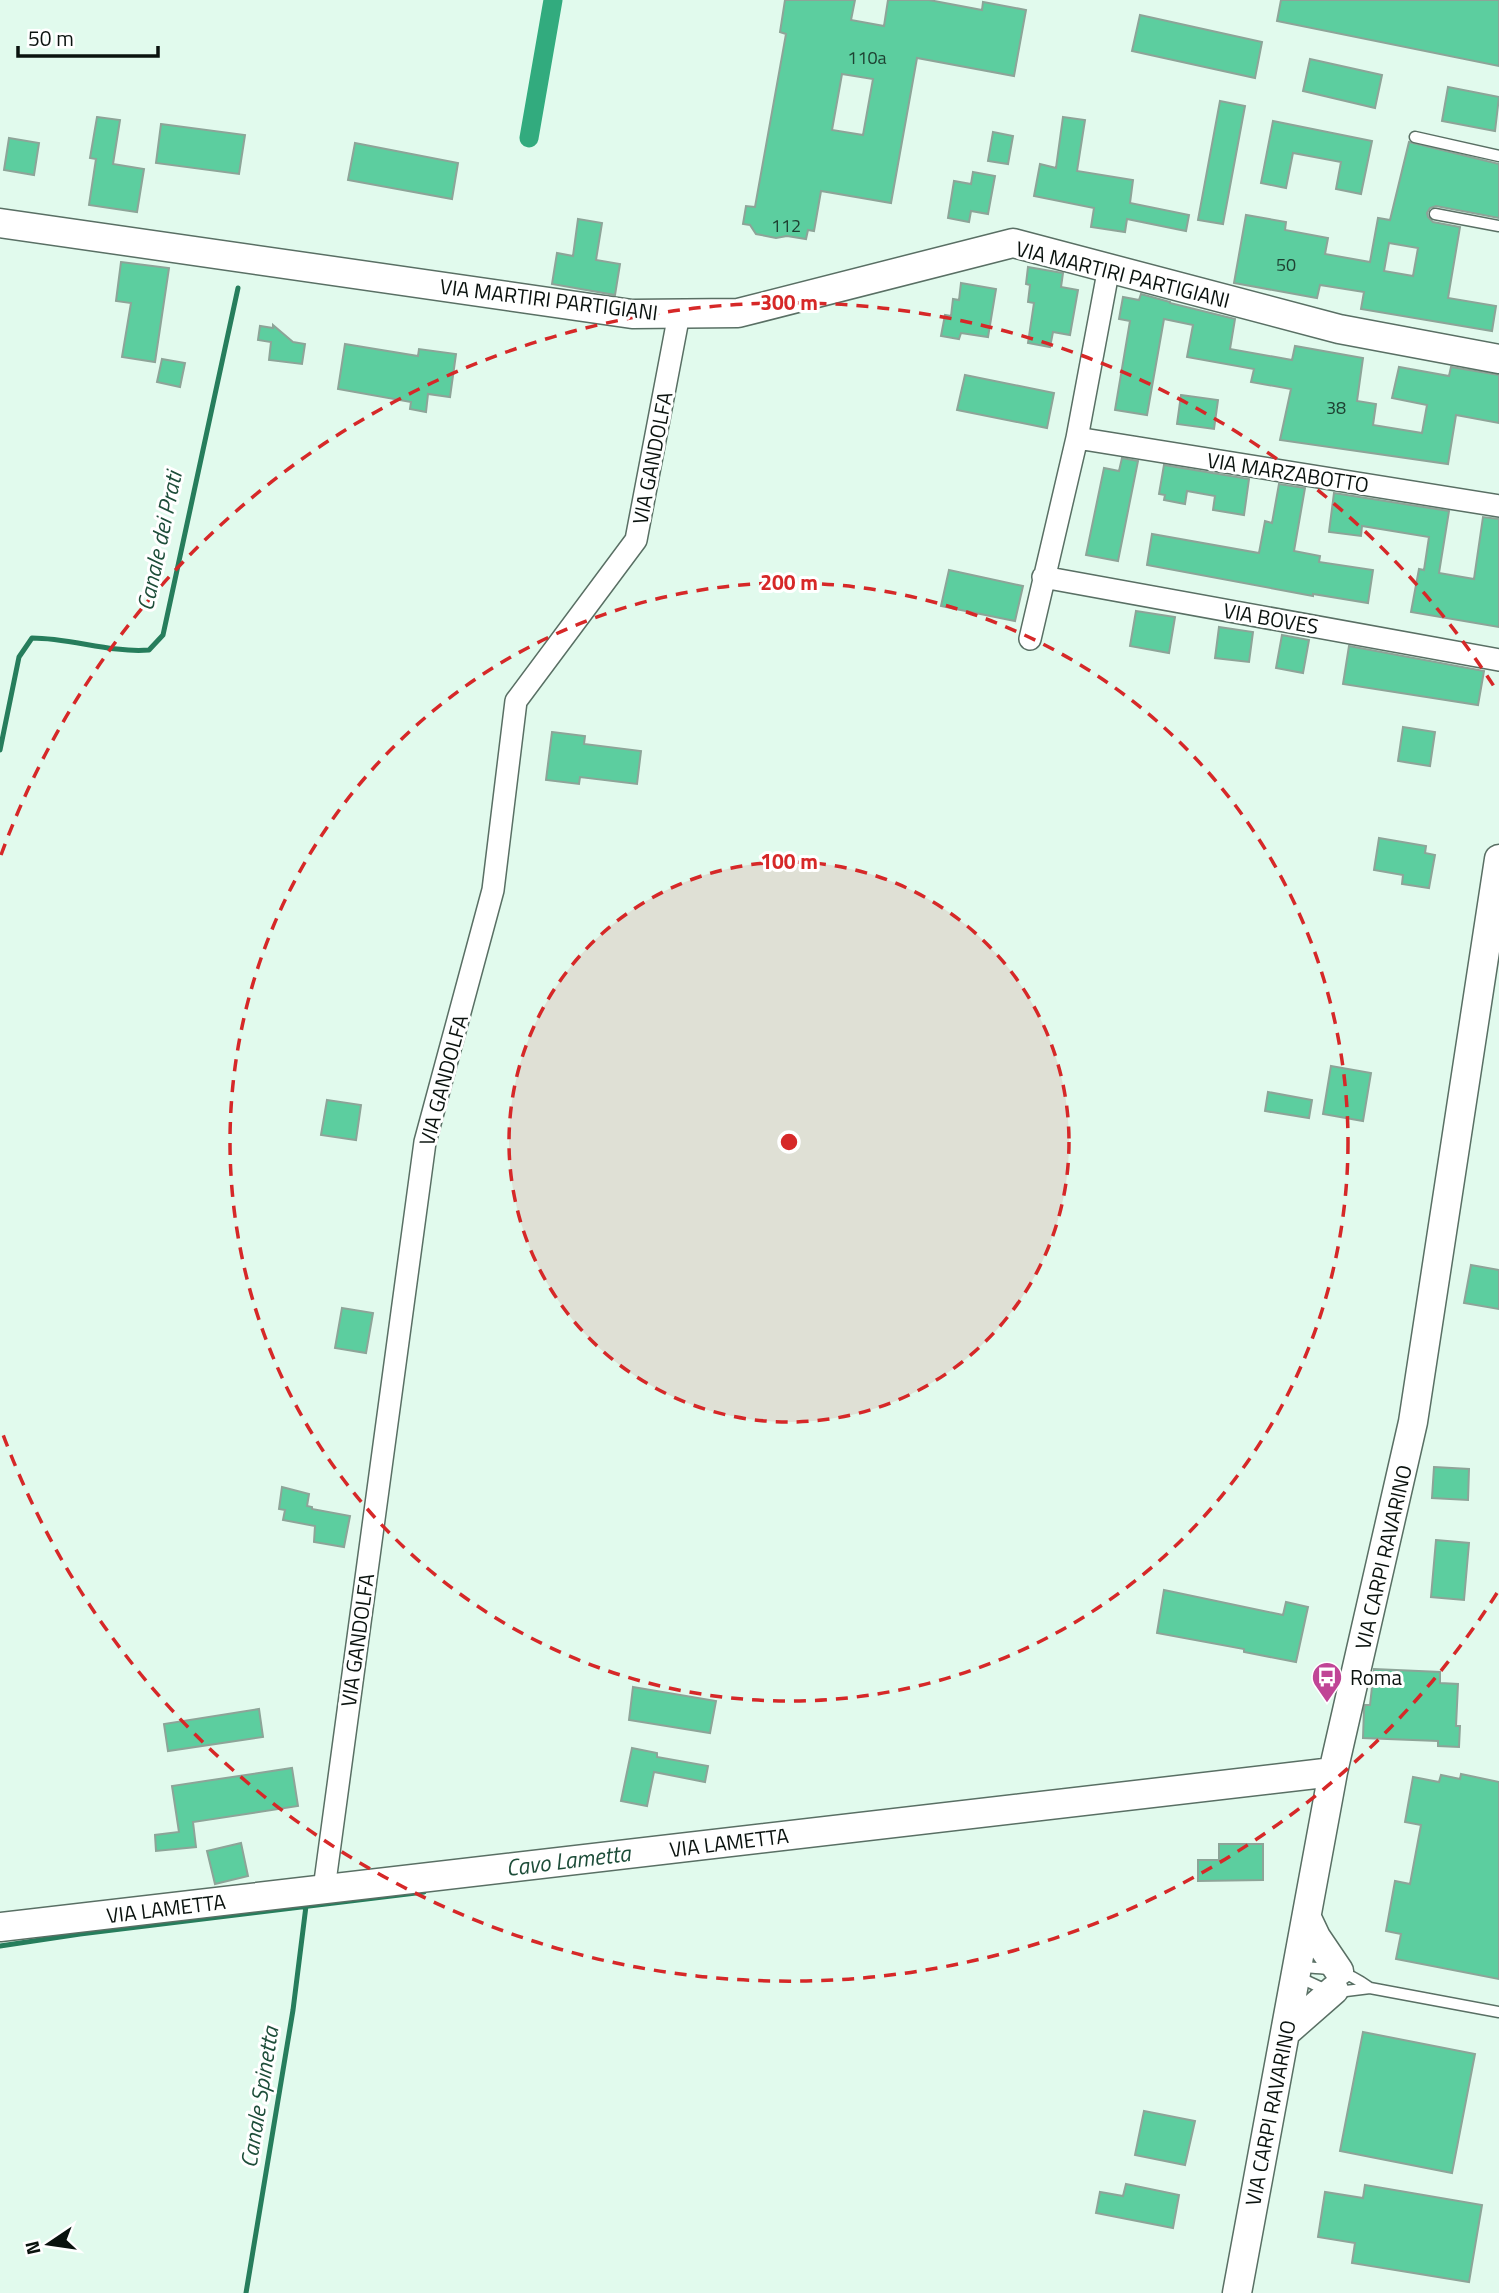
<svg xmlns="http://www.w3.org/2000/svg" width="1499" height="2293" viewBox="0 0 1499 2293" font-family="'Titillium Web',sans-serif">
  <style>
    .lines { fill: none; stroke-linecap: round; stroke-linejoin: round }
    .stream { stroke: #267d5c; stroke-width: 5 }
    .canal { stroke: #32ab7e; stroke-width: 19 }
    .building { fill: #5cce9f; stroke: #8da498; stroke-width: 2; fill-rule: evenodd }
    .lane-casing { stroke: #596f64; stroke-width: 13 }
    .street-casing { stroke: #596f64; stroke-width: 24 }
    .secondary-casing { stroke: #596f64; stroke-width: 31 }
    .lane { stroke: #fff; stroke-width: 10 }
    .street { stroke: #fff; stroke-width: 21 }
    .secondary { stroke: #fff; stroke-width: 28 }
    .ring { fill: none; stroke: #d62828; stroke-width: 3.5; stroke-dasharray: 12 9 }
    .labels { text-anchor: middle; dominant-baseline: central; stroke-width: 6; stroke-linejoin: round; paint-order: stroke }
    .number-label { font-size: 18px; fill: #1e4132 }
    .street-label { font-size: 21px; fill: #0a120e; stroke: #fff }
    .poi-label { font-size: 21px; fill: #0a120e; stroke: #fff; text-anchor: start }
    .water-label { font-size: 23px; font-style: italic; fill: #1d4d39; stroke: #fff }
    .centre { fill: #d62828; stroke: #fff; stroke-width: 3.5 }
    .ring-label { font-size: 21px; text-anchor: middle; font-weight: bold; fill: #d62828; stroke: #fff; stroke-width: 6; stroke-linejoin: round; paint-order: stroke }
  </style>
  <rect width="100%" height="100%" fill="#e1faed"/>
  <g class="lines">
    <!-- stream -->
    <path class="stream" d="M0 750 19 657 32 638C71 638 110 653 149 650L163 635 238 288
      M0 1946 80 1934 424 1892
      M246 2293 293 2010 306 1906"/>
    <!-- canal -->
    <path class="canal" d="M529 138 553 0"/>
  </g>
  <!-- building -->
  <path class="building" d="M785 0H855L851 20 884 26 888 0H929L982 10 983 2 1026 10 1014 76 917 58 891 203 821 191 814 231 808 230 806 239 787 236 776 238 756 234 750 225 743 224 746 206 755 207 786 34 780 32ZM842 74 873 79 863 135 832 130Z
    M1281 0H1499V66L1277 21Z
    M1140 15 1262 42 1255 78 1132 51Z
    M1310 59 1382 75 1375 108 1303 91Z
    M1448 87 1499 97 1495 131 1442 121Z
    M1220 101 1245 106 1223 224 1198 220Z
    M97 117 120 120 113 164 144 169 137 212 89 205 96 159 90 158Z
    M1063 117 1085 120 1077 171 1133 180 1130 203 1189 215 1186 231 1127 219 1125 232 1091 227 1094 208 1034 196 1040 164 1056 168Z
    M1273 121 1372 141 1361 194 1336 189 1341 162 1293 153 1286 188 1261 183Z
    M161 124 245 135 239 174 156 163Z
    M993 132 1013 136 1008 164 988 161Z
    M9 138 39 143 34 175 4 170Z
    M1409 142 1499 164V218L1436 206 1430 208 1427 213 1428 217 1433 222 1460 227 1448 298 1496 306 1492 331 1361 309 1364 292 1320 285 1317 298 1234 283 1246 215 1286 222 1285 230 1328 238 1325 254 1370 262 1378 218 1390 220ZM1389 243 1418 248 1413 276 1384 271Z
    M355 143 458 163 452 199 348 180Z
    M973 172 995 176 988 214 971 211 969 222 948 218 954 181 971 184Z
    M578 219 602 223 596 260 620 264 615 295 552 284 557 253 573 256Z
    M121 262 169 268 155 362 122 357 131 303 116 301Z
    M1028 267 1063 273 1061 287 1078 290 1070 335 1053 332 1050 347 1028 343 1034 303 1028 302 1030 285 1026 284Z
    M961 283 996 289 988 337 961 333 959 339 941 336 945 315 951 316 953 299 959 300Z
    M1141 294 1170 302V303L1235 319 1230 349 1292 360 1295 346 1363 358 1357 401 1376 404 1373 425 1422 433 1427 405 1392 398 1399 367 1449 376 1451 367 1499 375V423L1456 415 1448 464 1280 440 1291 389 1251 382 1254 369 1187 357 1193 325 1164 319 1147 415 1115 410 1130 321 1119 319 1123 297 1139 300Z
    M273 325 293 342 305 344 302 364 269 360 271 342 258 340 260 326 273 328Z
    M345 344 418 356 419 349 456 354 450 397 428 394 426 412 410 409 411 402 338 389Z
    M162 359 185 363 180 387 157 382Z
    M965 375 1054 393 1047 428 957 410Z
    M1181 395 1218 400 1214 429 1177 424Z
    M1122 458 1138 461 1118 561 1086 555 1104 468 1119 471Z
    M1164 465 1249 479 1244 515 1213 510 1215 496 1187 491 1185 504 1164 500 1165 495 1159 494Z
    M1279 484 1305 488 1294 551 1320 556 1319 562 1373 570 1368 603 1313 594V596L1147 565 1152 534 1259 553 1265 521 1272 523Z
    M1334 493 1449 511 1439 573 1474 579 1483 517 1499 519V627L1411 612 1419 569 1424 570 1429 537 1362 526 1361 536 1329 532Z
    M949 570 1023 586 1015 621 941 606Z
    M1136 611 1175 617 1169 653 1130 646Z
    M1219 627 1253 632 1249 662 1215 658Z
    M1282 635 1309 640 1303 673 1276 668Z
    M1349 646 1484 671 1478 705 1343 684Z
    M1403 727 1435 732 1430 766 1398 761Z
    M552 732 585 736 584 744 641 751 637 784 580 777 579 784 546 780Z
    M1379 838 1426 846 1425 853 1435 855 1429 888 1402 884 1403 875 1374 870Z
    M1331 1066 1371 1073 1363 1121 1323 1114Z
    M1268 1092 1312 1100 1309 1118 1265 1111Z
    M327 1100 361 1105 356 1140 321 1135Z
    M1471 1265 1499 1270V1309L1464 1303Z
    M342 1308 373 1313 366 1353 335 1348Z
    M1434 1467 1469 1469 1468 1500 1432 1498Z
    M282 1487 309 1494 307 1506 312 1507V1509L350 1516 344 1547 314 1542 315 1526 283 1520 285 1510 279 1509Z
    M1436 1540 1469 1543 1464 1600 1431 1597Z
    M1164 1590 1283 1615 1286 1602 1308 1607 1296 1662 1244 1652V1649L1157 1633Z
    M1374 1669 1440 1672V1683L1458 1684 1456 1726H1460L1459 1747 1438 1746V1741L1363 1738 1364 1709 1365 1705H1370Z
    M633 1687 716 1701 710 1733 629 1720Z
    M259 1709 263 1737 168 1751 164 1724Z
    M632 1748 657 1753V1757L708 1766 705 1782 654 1772 647 1806 621 1801Z
    M292 1768 298 1806 193 1822 196 1847 156 1851 155 1835 179 1832 172 1786Z
    M1461 1774 1499 1782V1979L1396 1959 1401 1934 1386 1931 1395 1881 1410 1884 1421 1825 1405 1822 1413 1777 1439 1782 1441 1775 1460 1779Z
    M241 1843 248 1876 215 1884 207 1851Z
    M1219 1844H1263V1880L1198 1881V1860H1219Z
    M1363 2032 1475 2054 1452 2173 1340 2151Z
    M1144 2111 1195 2121 1185 2165 1135 2155Z
    M1126 2184 1179 2195 1173 2228 1096 2213 1100 2192 1123 2196Z
    M1365 2185 1482 2205 1469 2282 1352 2263 1355 2243 1318 2237 1325 2192 1363 2198Z"/>
  <g class="lines">
    <!-- lane casing -->
    <g class="lane-casing">
      <path id="lane" d="M1415 137 1499 156
        M1435 214 1499 226
        M1298 1967C1330 1968 1344 1969 1370 1988
        M1296 1976 1324 1989 1346 1991 1370 1988 1499 2012"/>
    </g>
    <!-- street casing -->
    <g class="street-casing">
      <path id="street" d="M1077 438 1499 506
        M1043 577 1499 660
        M1030 639 1077 438 1109 267
        M324 1889 425 1142 493 890 516 701 636 540 679 314"/>
    </g>
    <!-- secondary casing -->
    <g class="secondary-casing">
      <path id="secondary" d="M0 223 632 314 738 313 1013 243 1339 329 1499 359
        M1307 1918 1316 1937 1339 1971
        M0 1927 1333 1772
        M1285 2033 1334 1990
        M1237 2293 1333 1772 1413 1422 1499 859"/>
    </g>
    <!-- lane -->
    <use href="#lane" class="lane"/>
    <!-- street -->
    <use href="#street" class="street"/>
    <!-- secondary -->
    <use href="#secondary" class="secondary"/>
  </g>
  <!-- distance rings -->
  <circle cx="789" cy="1142" r="280" fill="#d62828" fill-opacity=".12"/>
  <g class="ring">
    <circle cx="789" cy="1142" r="280"/>
    <circle cx="789" cy="1142" r="559"/>
    <path d="M1497 1593A839 839 0 0 1 1 1429M1 855A839 839 0 0 1 1497 691"/>
  </g>
  <!-- icons -->
  <defs>
    <g id="bus-pin" transform="scale(1.575)"><path d="M0 17L-7.5 6A9.5 9.5 0 1 1 7.5 6Z" fill="#c04596" stroke="#fff"/><path d="M-5-6H5V4H4V6H2V4H-2V6H-4V4H-5ZM-3.5-4V0h7V-4ZM-3.5 1.2v1.5H-2V1.2ZM2 1.2v1.5H3.5V1.2Z" fill="#fff"/></g>
  </defs>
  <g fill-rule="evenodd">
    <use href="#bus-pin" x="1327" y="1677"/>
  </g>
  <g class="labels">
    <!-- number labels -->
    <g class="number-label">
      <text x="867" y="57">110a</text>
      <text x="786" y="225">112</text>
      <text x="1286" y="264">50</text>
      <text x="1336" y="407">38</text>
    </g>
    <!-- street labels -->
    <g class="street-label">
      <text transform="translate(1123 274) rotate(14)">VIA MARTIRI PARTIGIANI</text>
      <text transform="translate(549 299) rotate(7)">VIA MARTIRI PARTIGIANI</text>
      <text transform="translate(652 458) rotate(-79)">VIA GANDOLFA</text>
      <text transform="translate(1288 472) rotate(9)">VIA MARZABOTTO</text>
      <text transform="translate(1271 618) rotate(10)">VIA BOVES</text>
      <text transform="translate(443 1080) rotate(-75)">VIA GANDOLFA</text>
      <text transform="translate(1383 1557) rotate(-77)">VIA CARPI RAVARINO</text>
      <text transform="translate(357 1640) rotate(-82)">VIA GANDOLFA</text>
      <text transform="translate(729 1842) rotate(-7)">VIA LAMETTA</text>
      <text transform="translate(166 1908) rotate(-7)">VIA LAMETTA</text>
      <text transform="translate(1270 2113) rotate(-79)">VIA CARPI RAVARINO</text>
    </g>
    <!-- poi labels -->
    <g class="poi-label">
      <text x="1350" y="1677">Roma</text>
    </g>
    <!-- water labels -->
    <g class="water-label">
      <text transform="translate(159 541) rotate(-78)">Canale dei Prati</text>
      <text transform="translate(568 1860) rotate(-7)">Cavo Lametta</text>
      <text transform="translate(259 2097) rotate(-81)">Canale Spinetta</text>
    </g>
  </g>
  <circle cx="789" cy="1142" r="10" class="centre"/>
  <g class="ring-label">
    <text x="789" y="310">300 m</text>
    <text x="789" y="590">200 m</text>
    <text x="789" y="869">100 m</text>
  </g>
  <!-- north arrow -->
  <g transform="translate(49 2244) rotate(257)" stroke="#ffffff" stroke-width="5" paint-order="stroke">
  <path d="M0-5L12 26L0 18L-12 26Z" fill="#0a120e"/>
  <text y="-10" font-size="19" font-weight="bold" text-anchor="middle" fill="#0a120e">N</text>
  </g>
  <!-- scale -->
  <path d="M18 46v10h140v-10" fill="none" stroke="#0a120e" stroke-width="3.5"/>
  <text x="28" y="46" font-size="21" fill="#0a120e" stroke="#ffffff" stroke-width="5" paint-order="stroke">50 m</text>
</svg>
